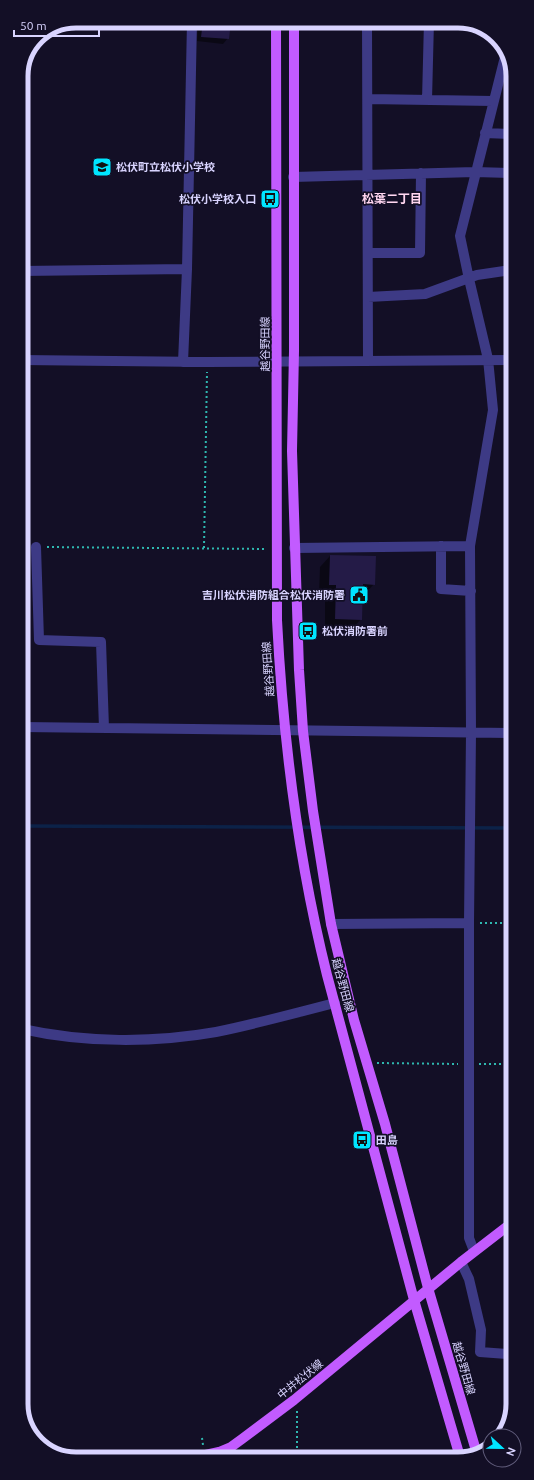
<svg xmlns="http://www.w3.org/2000/svg" width="534" height="1480" viewBox="0 0 534 1480" font-family="Ubuntu,'Noto Sans JP',sans-serif">
  <style>
    .shadow { fill: #0007 }
    .lines { fill: none; stroke-linecap: round; stroke-linejoin: round }
    .stream { stroke: #0c2248; stroke-width: 3.5 }
    .building { fill: #241b47 }
    .path { stroke: #2fb8b0; stroke-width: 2; stroke-dasharray: 2 3; stroke-linecap: butt }
    .minor { stroke: #3d3a85; stroke-width: 10 }
    .major { stroke: #c25bff; stroke-width: 10 }
    .labels { text-anchor: middle; dominant-baseline: central; stroke-width: 3.5; stroke-linejoin: round; paint-order: stroke }
    .poi-label { font-size: 11px; font-weight: bold; fill: #d9d4ff; stroke: #130f26; text-anchor: start }
    .street-label { font-size: 11px; fill: #d9d4ff; stroke: #130f26 }
    .neighbourhood-label { font-size: 12px; font-weight: bold; fill: #ffd6f0; stroke: #130f26 }
    .rim { fill: none; stroke: #d9d4ff; stroke-width: 5 }
  </style>
  <rect width="100%" height="100%" fill="#130f26"/>
  <!-- shadow -->
  <path class="shadow" d="M202 21H216L228 38 223 44 197 41 198 25Z
    M330 556 374 584 364 595H362L361 619 351 630 325 629V595H319L320 567Z"/>
  <g class="lines">
    <!-- stream -->
    <path class="stream" d="M22 826 512 828"/>
  </g>
  <!-- building -->
  <path class="building" d="M203 21H231L229 39 201 37Z
    M330 555 376 556 375 585 363 584 362 620 335 619 336 585H329Z"/>
  <g class="lines">
    <!-- path -->
    <path class="path" d="M47 547 267 549
      M204 548 207 372
      M480 923H512
      M377 1063 458 1064
      M479 1064H513
      M202 1438 203 1445
      M297 1458V1411"/>
    <!-- minor -->
    <path class="minor" d="M367 21 368 361
      M368 99 493 101
      M427 100 429 21
      M485 133 511 134
      M293 177 475 172 511 173
      M368 253H420L421 173
      M21 271 187 269
      M368 297 425 294 477 275 511 270
      M21 360 207 362 511 360
      M183 362 187 269 192 21
      M441 546V589L471 591
      M36 547 39 640 101 642 104 728
      M294 548 470 546
      M22 727 512 733
      M331 924 469 923
      M22 1029C85 1043 154 1043 216 1032 256 1024 295 1013 335 1003
      M474 1251 469 1238V923L471 733 470 546 493 410 488 359 469 279 460 236 506 53
      M461 1262 469 1279 481 1330 480 1352 507 1354 513 1348"/>
    <!-- major -->
    <path class="major" d="M276 21 277 620C283 739 298 859 327 975L414 1300 460 1457
      M294 21V351L292 451 299 670 303 731 313 811 331 924 354 1020 385 1124 428 1288 477 1454
      M192 1458 219 1452 231 1447 242 1439 294 1400 461 1262 513 1222"/>
  </g>
  <!-- icons -->
  <defs>
    <g id="school-square" transform="scale(1)"><rect x="-9" y="-9" width="18" height="18" rx="4" fill="#00e5ff" stroke="#130f26"/><path d="M0-5L7-2L0 1L-7-2ZM-4 1L0 2.5L4 1V4Q0 6-4 4Z" fill="#111"/></g>
    <g id="bus-square" transform="scale(1)"><rect x="-9" y="-9" width="18" height="18" rx="4" fill="#00e5ff" stroke="#130f26"/><path d="M-5-6H5V4H4V6H2V4H-2V6H-4V4H-5ZM-3.5-4V0h7V-4ZM-3.5 1.2v1.5H-2V1.2ZM2 1.2v1.5H3.5V1.2Z" fill="#111"/></g>
    <g id="civic-square" transform="scale(1)"><rect x="-9" y="-9" width="18" height="18" rx="4" fill="#00e5ff" stroke="#130f26"/><path d="M-.6-6.5H3V-4.5H.6V-3L4-1V1h2V6H-6V1h2V-1L-.6-3ZM-1.2 2.5V6h2.4V2.5Z" fill="#111"/></g>
  </defs>
  <g fill-rule="evenodd">
    <use href="#school-square" x="102" y="167"/>
    <use href="#bus-square" x="270" y="199"/>
    <use href="#civic-square" x="359" y="595"/>
    <use href="#bus-square" x="308" y="631"/>
    <use href="#bus-square" x="362" y="1140"/>
  </g>
  <g class="labels">
    <!-- poi labels -->
    <g class="poi-label">
      <text x="116" y="167">松伏町立松伏小学校</text>
      <text x="256" y="199" text-anchor="end">松伏小学校入口</text>
      <text x="345" y="595" text-anchor="end">吉川松伏消防組合松伏消防署</text>
      <text x="322" y="631">松伏消防署前</text>
      <text x="376" y="1140">田島</text>
    </g>
    <!-- street labels -->
    <g class="street-label">
      <text transform="translate(265 344) rotate(-90)">越谷野田線</text>
      <text transform="translate(268 669) rotate(-94)">越谷野田線</text>
      <text transform="translate(343 985) rotate(75)">越谷野田線</text>
      <text transform="translate(464 1368) rotate(74)">越谷野田線</text>
      <text transform="translate(300 1379) rotate(-39)">中井松伏線</text>
    </g>
    <!-- neighbourhood labels -->
    <g class="neighbourhood-label">
      <text x="392" y="198">松葉二丁目</text>
    </g>
  </g>
  <!-- crop -->
  <path d="M0 0H534V1480H0ZM76 28H458A48 48 0 0 1 506 76V1404A48 48 0 0 1 458 1452H76A48 48 0 0 1 28 1404V76A48 48 0 0 1 76 28Z" fill="#130f26" fill-rule="evenodd"/>
  <path class="rim" d="M76 28H458A48 48 0 0 1 506 76V1404A48 48 0 0 1 458 1452H76A48 48 0 0 1 28 1404V76A48 48 0 0 1 76 28Z"/>
  <!-- north arrow -->
  <g transform="translate(502 1448) rotate(112)"><circle r="19" fill="#130f26" stroke="#625e7d"/>
  <path d="M0-3L7 15L0 10L-7 15Z" fill="#00e5ff"/>
  <text y="-6" font-size="11" font-weight="bold" text-anchor="middle" fill="#d9d4ff">N</text>
  </g>
  <!-- scale -->
  <path d="M14 30v6h85v-6" fill="none" stroke="#d9d4ff" stroke-width="2"/>
  <text x="20" y="30" font-size="12" fill="#d9d4ff" stroke="#130f26" stroke-width="3" paint-order="stroke">50 m</text>
</svg>
